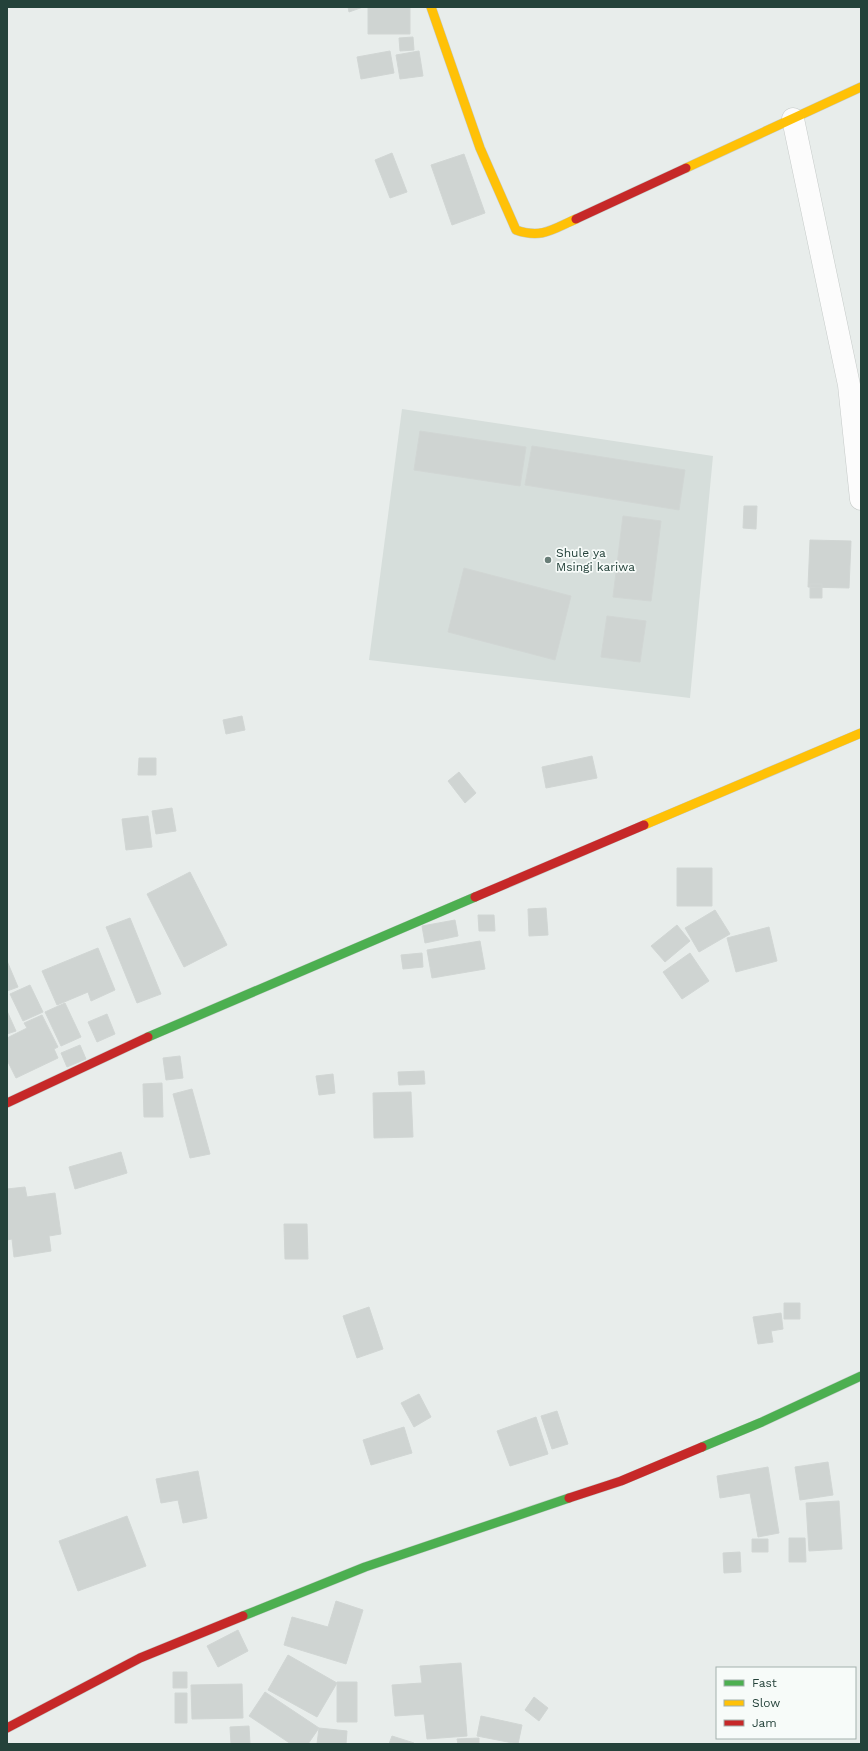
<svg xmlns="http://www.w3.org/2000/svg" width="868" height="1751" viewBox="0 0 868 1751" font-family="'Work Sans',sans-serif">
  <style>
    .built { fill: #d6dedb }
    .building { fill: #cfd4d2; stroke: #d1d6d4 }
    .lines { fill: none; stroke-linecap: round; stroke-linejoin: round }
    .street-casing { stroke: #c5cac8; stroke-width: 23 }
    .fast-casing { stroke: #c3cbc8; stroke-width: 10 }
    .slow-casing { stroke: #c3cbc8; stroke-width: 10 }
    .jam-casing { stroke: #c3cbc8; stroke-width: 10 }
    .street { stroke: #fcfcfc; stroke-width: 22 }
    .fast { stroke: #4caf50; stroke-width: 9 }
    .slow { stroke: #ffc107; stroke-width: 9 }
    .jam { stroke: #c62828; stroke-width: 9 }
    .poi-dot { fill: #697e78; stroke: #f7fbf9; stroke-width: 1.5 }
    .labels { text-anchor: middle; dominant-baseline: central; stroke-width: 3.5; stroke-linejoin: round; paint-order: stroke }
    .poi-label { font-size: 12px; fill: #24423a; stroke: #f7fbf9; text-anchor: start }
  </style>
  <rect width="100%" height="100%" fill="#e8edeb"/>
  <!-- built -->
  <path class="built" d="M402 409 713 456 690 698 369 660Z"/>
  <!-- building -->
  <path class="building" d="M348 7H363L349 12Z
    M368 7H410V34H368Z
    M413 37 414 50 400 51 399 38Z
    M390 51 394 73 361 79 357 57Z
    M419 51 423 76 400 79 396 55Z
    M392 153 407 192 390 198 375 160Z
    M464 154 485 213 452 225 431 165Z
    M420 431 526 447 520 486 414 470Z
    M532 446 685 470 679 510 525 485Z
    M744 506H757L756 529 743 528Z
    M623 516 661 521 651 601 613 597Z
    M810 540 851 541 849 588 808 587Z
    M464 568 571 596 555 660 448 632Z
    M810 584H822V598H810Z
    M607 616 646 621 640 662 601 657Z
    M242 716 245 730 226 734 223 720Z
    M592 756 597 778 546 788 542 767Z
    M139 758H156V775H138Z
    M459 772 476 793 465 803 448 781Z
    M172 808 176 831 156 834 152 811Z
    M148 816 152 847 126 850 122 819Z
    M677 868H712V906H677Z
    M190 872 227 945 184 967 147 894Z
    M546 908 548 935 529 936 528 909Z
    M715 910 730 934 699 952 685 928Z
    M478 915H494L495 931H479Z
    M130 918 161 994 137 1003 106 927Z
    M455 920 458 936 425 943 422 926Z
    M677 925 690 941 665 962 651 946Z
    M769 927 777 961 736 972 727 938Z
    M480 941 485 969 432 978 427 950Z
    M98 948 115 990 91 1001 88 992 57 1005 42 971Z
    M422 953 423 967 403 969 401 955Z
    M690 953 709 981 682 999 663 972Z
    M7 961 18 987 7 991Z
    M30 985 43 1012 23 1021 10 994Z
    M65 1003 81 1037 61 1046 45 1012Z
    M7 1011 16 1031 7 1034Z
    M107 1014 115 1034 97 1042 88 1022Z
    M42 1015 58 1047 54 1049 58 1058 16 1078 7 1060V1038L27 1028 24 1023Z
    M80 1045 86 1059 67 1067 61 1053Z
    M180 1056 183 1078 166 1080 163 1058Z
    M424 1071 425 1084 399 1085 398 1072Z
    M333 1074 335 1093 319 1095 316 1076Z
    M162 1083 163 1117H144L143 1084Z
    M192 1089 210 1154 190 1158 173 1094Z
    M411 1092 413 1137 374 1138 373 1093Z
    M121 1152 127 1173 75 1189 69 1167Z
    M25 1187 27 1197 55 1193 61 1234 49 1236 51 1251 14 1257 12 1239 7 1240V1189Z
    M284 1224H307L308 1259H285Z
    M784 1303H800V1319H784Z
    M369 1307 383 1349 357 1358 343 1316Z
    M781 1313 783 1329 771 1331 773 1342 758 1344 753 1317Z
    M419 1394 431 1417 414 1427 401 1403Z
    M557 1411 568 1444 552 1449 541 1416Z
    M536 1417 548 1454 510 1466 497 1431Z
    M404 1427 412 1453 371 1465 363 1440Z
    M828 1462 833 1495 800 1500 795 1467Z
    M768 1467 779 1533 758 1537 750 1493 720 1498 717 1476Z
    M198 1471 207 1518 183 1523 178 1500 161 1503 156 1479Z
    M839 1501 842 1549 809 1551 806 1503Z
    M127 1516 146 1566 78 1591 59 1541Z
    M789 1538H805L806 1562H789Z
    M752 1539H768V1552H752Z
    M740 1552 741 1572 724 1573 723 1553Z
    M336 1601 363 1610 346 1664 284 1645 292 1617 328 1627Z
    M238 1630 248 1651 218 1667 207 1646Z
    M288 1655 337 1683 317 1717 268 1690Z
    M461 1663 467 1736 427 1739 424 1714 395 1716 392 1685 422 1683 420 1666Z
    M173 1672H187V1688H173Z
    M337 1682H357V1722H337Z
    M242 1684 243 1718 192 1719 191 1685Z
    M265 1692 319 1728 308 1744H291L249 1716Z
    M175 1693H187V1723H175Z
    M534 1697 548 1708 539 1721 525 1710Z
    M481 1716 522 1725 518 1744 477 1736Z
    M249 1726 250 1744H231L230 1727Z
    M319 1728 347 1731 346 1744H317Z
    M392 1736 414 1743V1744H389Z
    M479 1738V1744H458L457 1739Z"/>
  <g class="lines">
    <!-- street casing -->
    <g class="street-casing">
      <path id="street" d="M793 119 849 385 861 499"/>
    </g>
    <!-- fast casing -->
    <g class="fast-casing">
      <path id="fast" d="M148 1037 475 897
        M702 1447 762 1422 861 1376
        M243 1616 365 1567 569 1498"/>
    </g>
    <!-- slow casing -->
    <g class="slow-casing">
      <path id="slow" d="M431 7 480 148 516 230C542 239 553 229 576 219
        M686 168 861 87
        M644 825 861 733"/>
    </g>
    <!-- jam casing -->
    <g class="jam-casing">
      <path id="jam" d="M576 219 686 168
        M475 897 644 825
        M7 1103 148 1037
        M569 1498 621 1481 702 1447
        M7 1728 140 1658 243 1616"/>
    </g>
    <!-- street -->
    <use href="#street" class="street"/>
    <!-- fast -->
    <use href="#fast" class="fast"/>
    <!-- slow -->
    <use href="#slow" class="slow"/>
    <!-- jam -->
    <use href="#jam" class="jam"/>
  </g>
  <!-- markers -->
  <circle class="poi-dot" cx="548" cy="560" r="4"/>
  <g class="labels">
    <!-- poi labels -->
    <g class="poi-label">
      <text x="556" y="553">Shule ya<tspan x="556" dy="14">Msingi kariwa</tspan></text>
    </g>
  </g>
  <!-- border -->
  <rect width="868" height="1751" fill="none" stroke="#24423a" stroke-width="16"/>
  <!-- legend -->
  <rect x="716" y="1667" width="140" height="72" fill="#f7fbf9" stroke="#a3b1ad"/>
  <rect x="724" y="1680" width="20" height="6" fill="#4caf50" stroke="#a3b1ad"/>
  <text x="752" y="1687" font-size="12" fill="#24423a">Fast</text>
  <rect x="724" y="1700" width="20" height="6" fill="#ffc107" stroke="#a3b1ad"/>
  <text x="752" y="1707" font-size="12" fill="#24423a">Slow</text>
  <rect x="724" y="1720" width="20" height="6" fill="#c62828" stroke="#a3b1ad"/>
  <text x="752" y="1727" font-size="12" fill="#24423a">Jam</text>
</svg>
